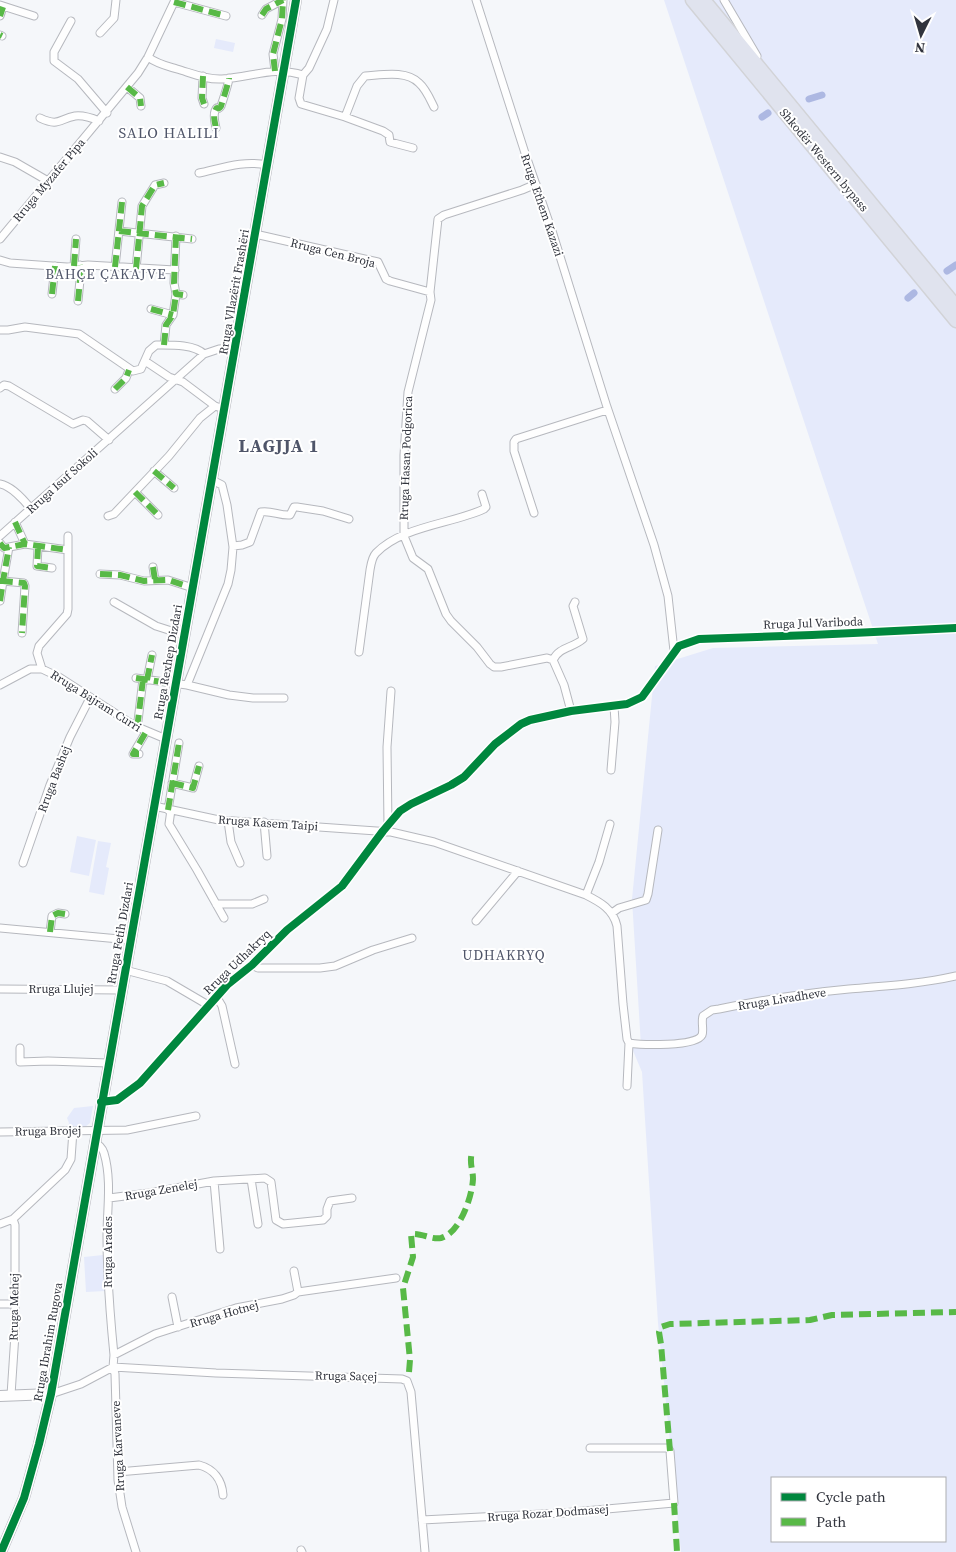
<svg xmlns="http://www.w3.org/2000/svg" width="956" height="1552" viewBox="0 0 956 1552" font-family="'Source Serif 4',serif">
  <style>
    .green { fill: #e5eafb; fill-rule: evenodd }
    .lines { fill: none; stroke-linecap: round; stroke-linejoin: round }
    .canal { stroke: #adb8e2; stroke-width: 7 }
    .street-casing { stroke: #b6b8be; stroke-width: 9 }
    .secondary-casing { stroke: #b6b8be; stroke-width: 12 }
    .highway-casing { stroke: #d2d3d7; stroke-width: 15 }
    .street { stroke: #fefefe; stroke-width: 7 }
    .secondary { stroke: #fefefe; stroke-width: 10 }
    .highway { stroke: #e0e3ee; stroke-width: 12 }
    .quiet { stroke: #58b947; stroke-width: 6; stroke-dasharray: 12 6; stroke-linecap: butt }
    .cycleway-casing { stroke: #fff; stroke-width: 11 }
    .cycleway { stroke: #00873e; stroke-width: 8 }
    .labels { text-anchor: middle; dominant-baseline: central; stroke-width: 4; stroke-linejoin: round; paint-order: stroke }
    .street-label { font-size: 12px; fill: #31343d; stroke: #fff }
    .neighbourhood-label { font-size: 14px; letter-spacing: 1px; fill: #4f5569; stroke: #fff }
    .quarter-label { font-size: 15px; letter-spacing: 1px; fill: #4f5569; stroke: #fff }
    .district-label { font-size: 18px; font-weight: bold; letter-spacing: 1px; fill: #4f5569; stroke: #fff }
  </style>
  <rect width="100%" height="100%" fill="#f5f7fa"/>
  <!-- green -->
  <path class="green" d="M664 0H956V1552H681L658 1323 642 1072 631 1046H641L632 899 655 666 713 648 878 644ZM772 1478H945V1541H772Z
    M216 39 235 43 233 52 214 48Z
    M77 836 96 840 89 876 70 872Z
    M98 841 111 843 106 867 109 868 104 895 89 892Z
    M93 1106 90 1123 85 1127 67 1128 69 1123 67 1118 74 1108Z
    M103 1255 105 1291 86 1292 84 1257Z"/>
  <g class="lines">
    <!-- canal -->
    <path class="canal" d="M809 99 822 95
      M762 117 768 113
      M947 271 956 265
      M908 298 914 293"/>
    <!-- street casing -->
    <g class="street-casing">
      <path id="street" d="M476 0 525 153 553 234 607 407 654 545 668 596 674 651
        M724 0 757 56
        M174 2 226 16
        M0 5 34 16
        M262 15 266 9 283 0
        M0 16 3 7
        M71 21 54 52V61L78 79 107 113
        M100 33 114 18 116 0
        M0 35 2 36
        M148 57C157 64 167 66 177 69 191 73 207 80 222 79 253 77 273 66 303 75
        M275 71 273 54 282 19 283 0
        M303 75 299 98 301 104 345 117 383 131 389 135 390 142 413 148
        M303 75 309 68 327 29 334 0
        M203 76 202 98 204 104
        M127 87 140 98 141 106
        M345 117 357 86 365 76C382 75 406 70 419 83 426 89 430 99 434 107
        M40 118C59 127 59 119 75 116 84 115 92 118 99 121
        M216 128C215 123 213 116 215 111 218 104 217 112 221 106 222 103 229 81 229 78
        M0 157 15 162 48 181
        M199 173C222 168 244 160 267 165
        M536 184 522 190 444 215 438 219 430 292 431 300 408 392 404 455V536L413 558 428 569 446 614 451 621 477 647 490 664 494 667H501L547 658 553 660 564 685 571 711
        M119 231 192 239
        M255 234 378 262 386 279 390 281 430 292
        M176 236 174 283 176 294 183 295
        M0 239 138 73 148 57 175 0
        M0 260 10 263 67 267 88 265 175 270
        M74 266 76 239
        M115 267 122 202
        M136 269 142 206 155 185 164 183
        M52 294 55 266
        M78 301 81 269 80 265
        M151 309 173 315
        M0 330H8L25 327 79 334 133 371 141 369 149 351 156 345C170 345 194 344 204 354
        M164 345 166 325 173 315 176 294
        M145 361 169 377 183 382 215 406 218 407
        M0 388 4 385 9 386 73 424 83 420 87 421 109 440
        M115 389 126 378 129 370
        M154 471 174 488
        M0 484C11 486 24 500 31 509
        M135 492 158 515
        M534 513 514 451V442L516 439 607 410
        M108 516 114 514 169 456 200 418 215 406
        M15 522 25 544
        M0 536 204 354 219 349 235 348
        M0 543 4 548 25 544 68 550
        M233 546 242 545 250 542 261 512C271 510 280 516 290 515L294 507H297L323 511 349 519
        M38 547 37 566 52 568
        M153 567 155 580
        M100 574 120 575 144 581 168 580 193 588
        M0 581H3L9 547
        M0 601 3 581 24 583 25 586 22 633
        M114 602 156 626 184 635
        M359 652 370 570C371 564 372 557 376 553 402 526 452 524 484 509L486 507 482 494
        M553 660C559 647 573 648 583 639L573 606 575 602
        M42 669 37 653 39 646 67 614 68 609V536
        M136 678 187 685 229 695 253 698H284
        M147 680 152 655
        M0 685 30 669H42L59 677 135 726 166 739
        M187 685 228 584 231 570 233 547 227 505 222 485 212 480
        M135 726 138 721 143 679
        M139 754H133L146 732
        M611 770 615 722 614 706
        M172 783 193 788 199 766
        M154 806 219 820 391 832 434 842 586 895C600 902 613 909 617 926L623 1004 627 1039 629 1043 627 1086
        M168 810 179 743
        M171 810 169 824 197 870 224 918
        M228 821 231 842 240 863
        M264 822 267 856
        M388 826 387 747 391 691
        M23 863 50 785 70 737 90 698
        M586 895 599 862 610 824
        M216 904H252L264 899
        M612 913 619 908 646 900 648 894 658 830
        M476 921 518 871
        M0 928 130 940
        M50 932 52 916 58 913 65 914
        M252 965 258 968H320L335 966 373 950 412 938
        M125 970 167 981 208 1005
        M0 989 121 990
        M216 996 222 1006 235 1064
        M629 1043C641 1045 696 1047 702 1035 704 1030 701 1022 703 1016L712 1010 719 1009C762 1000 806 993 849 989 885 986 921 984 956 976
        M20 1048V1062L48 1061 108 1063
        M101 1102 117 1100 140 1083 227 985 252 965 287 930 342 886 383 831 400 811 411 804 451 785 464 777 495 744 521 724 530 720 571 711 627 704 642 697 679 646 699 639 812 635 956 628
        M0 1132 127 1130 196 1116
        M94 1142C99 1145 102 1147 104 1153 112 1180 107 1209 107 1236 107 1276 110 1315 114 1355L113 1367 115 1374 118 1480 122 1507 136 1552
        M251 1179 258 1224
        M214 1181 220 1249
        M109 1198 149 1193 214 1181 265 1178 271 1182 276 1220 283 1224 323 1220 327 1216V1209L330 1201 352 1198
        M0 1224 13 1219 65 1170 71 1159 73 1131
        M298 1292 396 1278
        M172 1297 178 1327
        M0 1304H15
        M114 1355 155 1334 236 1308 282 1299 294 1295 298 1292 294 1271
        M51 1394 81 1384 113 1367 216 1373 402 1379 407 1381 411 1392 425 1552
        M11 1395 15 1334V1225L13 1219
        M118 1472 199 1465C214 1469 222 1480 223 1495
        M422 1520 562 1513 674 1503 670 1451 668 1448H590
        M301 1550 302 1552"/>
    </g>
    <!-- secondary casing -->
    <g class="secondary-casing">
      <path id="secondary" d="M0 1396 51 1394
        M1 1552 24 1498 39 1444 51 1394 296 0"/>
    </g>
    <!-- highway casing -->
    <g class="highway-casing">
      <path id="highway" d="M692 0 956 321
        M704 0 956 306"/>
    </g>
    <!-- street -->
    <use href="#street" class="street"/>
    <!-- secondary -->
    <use href="#secondary" class="secondary"/>
    <!-- highway -->
    <use href="#highway" class="highway"/>
    <!-- quiet -->
    <path class="quiet" d="M174 2 226 16
      M262 15 266 9 283 0
      M0 16 3 7
      M0 35 2 36
      M275 71 273 54 282 19 283 0
      M203 76 202 98 204 104
      M127 87 140 98 141 106
      M216 128C215 123 213 116 215 111 218 104 217 112 221 106 222 103 229 81 229 78
      M119 231 192 239
      M176 236 174 283 176 294 183 295
      M74 266 76 239
      M115 267 122 202
      M136 269 142 206 155 185 164 183
      M52 294 55 266
      M78 301 81 269 80 265
      M151 309 173 315
      M164 345 166 325 173 315 176 294
      M115 389 126 378 129 370
      M154 471 174 488
      M135 492 158 515
      M15 522 25 544
      M0 543 4 548 25 544 68 550
      M38 547 37 566 52 568
      M153 567 155 580
      M100 574 120 575 144 581 168 580 193 588
      M0 581H3L9 547
      M0 601 3 581 24 583 25 586 22 633
      M136 678 175 684
      M147 680 152 655
      M135 726 138 721 143 679
      M139 754H133L146 732
      M172 783 193 788 199 766
      M168 810 179 743
      M50 932 52 916 58 913 65 914
      M409 1372 410 1360 403 1288 413 1257 411 1234C422 1233 432 1240 441 1238 460 1233 472 1197 473 1179 473 1169 469 1164 472 1152
      M670 1451 661 1344 659 1332 661 1327 670 1324 810 1320 832 1315 956 1312
      M674 1503 677 1552"/>
    <!-- cycleway casing -->
    <g class="cycleway-casing">
      <path id="cycleway" d="M101 1102 117 1100 140 1083 227 985 252 965 287 930 342 886 383 831 400 811 411 804 451 785 464 777 495 744 521 724 530 720 571 711 627 704 642 697 679 646 699 639 812 635 956 628
        M1 1552 24 1498 39 1444 51 1394 296 0"/>
    </g>
    <!-- cycleway -->
    <use href="#cycleway" class="cycleway"/>
  </g>
  <g class="labels">
    <!-- street labels -->
    <g class="street-label">
      <text transform="translate(824 160) rotate(50)">Shkodër Western bypass</text>
      <text transform="translate(49 180) rotate(-50)">Rruga Myzafer Pipa</text>
      <text transform="translate(542 205) rotate(71)">Rruga Ethem Kazazi</text>
      <text transform="translate(333 253) rotate(14)">Rruga Cen Broja</text>
      <text transform="translate(234 292) rotate(-80)">Rruga Vllazërit Frashëri</text>
      <text transform="translate(406 458) rotate(-88)">Rruga Hasan Podgorica</text>
      <text transform="translate(62 481) rotate(-42)">Rruga Isuf Sokoli</text>
      <text transform="translate(813 623) rotate(-2)">Rruga Jul Variboda</text>
      <text transform="translate(168 662) rotate(-80)">Rruga Rexhep Dizdari</text>
      <text transform="translate(96 701) rotate(32)">Rruga Bajram Curri</text>
      <text transform="translate(54 779) rotate(-69)">Rruga Bashej</text>
      <text transform="translate(268 823) rotate(4)">Rruga Kasem Taipi</text>
      <text transform="translate(120 933) rotate(-80)">Rruga Fetih Dizdari</text>
      <text transform="translate(237 962) rotate(-44)">Rruga Udhakryq</text>
      <text x="61" y="989">Rruga Llujej</text>
      <text transform="translate(782 999) rotate(-9)">Rruga Livadheve</text>
      <text transform="translate(48 1131) rotate(-1)">Rruga Brojej</text>
      <text transform="translate(161 1190) rotate(-10)">Rruga Zenelej</text>
      <text transform="translate(108 1252) rotate(-90)">Rruga Arades</text>
      <text transform="translate(14 1307) rotate(-89)">Rruga Mehej</text>
      <text transform="translate(224 1314) rotate(-16)">Rruga Hotnej</text>
      <text transform="translate(48 1342) rotate(-80)">Rruga Ibrahim Rugova</text>
      <text transform="translate(346 1376) rotate(1)">Rruga Saçej</text>
      <text transform="translate(118 1446) rotate(-93)">Rruga Karvaneve</text>
      <text transform="translate(548 1513) rotate(-4)">Rruga Rozar Dodmasej</text>
    </g>
    <!-- neighbourhood labels -->
    <g class="neighbourhood-label">
      <text x="106" y="274">BAHÇE ÇAKAJVE</text>
      <text x="504" y="955">UDHAKRYQ</text>
    </g>
    <!-- quarter labels -->
    <g class="quarter-label">
      <text x="169" y="132">SALO HALILI</text>
    </g>
    <!-- district labels -->
    <g class="district-label">
      <text x="279" y="445">LAGJJA 1</text>
    </g>
  </g>
  <!-- legend -->
  <rect x="771" y="1477" width="175" height="65" fill="#ffffff" stroke="#adaeb1"/>
  <rect x="781" y="1493" width="25" height="8" fill="#00873e" stroke="#adaeb1"/>
  <text x="816" y="1502" font-size="15" fill="#31343d">Cycle path</text>
  <rect x="781" y="1518" width="25" height="8" fill="#58b947" stroke="#adaeb1"/>
  <text x="816" y="1527" font-size="15" fill="#31343d">Path</text>
  <!-- north arrow -->
  <g transform="translate(921 35) rotate(185)" stroke="#ffffff" stroke-width="4" paint-order="stroke">
  <path d="M0-4L9 19L0 12L-9 19Z" fill="#31343d"/>
  <text y="-8" font-size="14" font-weight="bold" text-anchor="middle" fill="#31343d">N</text>
  </g>
</svg>
